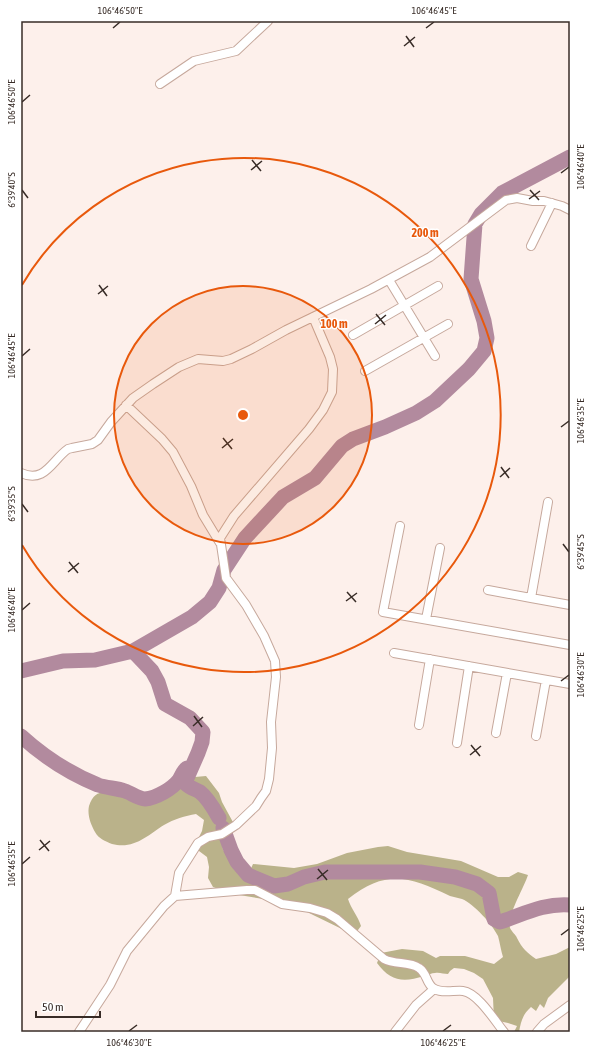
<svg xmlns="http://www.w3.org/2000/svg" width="591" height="1053" viewBox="0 0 591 1053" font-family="'Asap Condensed',sans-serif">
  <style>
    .forest { fill: #bab28a }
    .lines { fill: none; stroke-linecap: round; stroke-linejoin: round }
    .river { stroke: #b28a9e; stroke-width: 15 }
    .minor-casing { stroke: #c6a89c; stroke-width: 10 }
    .minor { stroke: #fff; stroke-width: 8 }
    .ticks { fill: none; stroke: #382c27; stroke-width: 1.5 }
    .ring { fill: none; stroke: #e8590c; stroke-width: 2 }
    .centre { fill: #e8590c; stroke: #fff; stroke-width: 2 }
    .ring-label { font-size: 12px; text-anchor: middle; font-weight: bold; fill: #e8590c; stroke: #fff; stroke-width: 3; stroke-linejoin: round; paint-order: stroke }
    .neatline { fill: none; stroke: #382c27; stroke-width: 1.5 }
    .ticks-label { font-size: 10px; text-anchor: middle; fill: #382c27 }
  </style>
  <rect width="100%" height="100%" fill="#fdf0eb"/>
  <!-- forest -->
  <path class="forest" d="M206 776 219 793 222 802 234 824 222 826C225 833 222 842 223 850L232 856 248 875 253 864 294 868 317 864 347 853 378 847 388 846 407 852 461 861 498 877H509L518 872 528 875C524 888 507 915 510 928 512 932 516 935 517 938 522 948 527 953 536 959L556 954 570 947V976L548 998 544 1008 540 1004 536 1011 531 1007C523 1014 521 1021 519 1032H514L517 1026 508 1023 494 1020 493 998 483 979 474 973 464 969 454 968 450 971 448 974C444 974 439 972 435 973 432 973 427 975 424 976 403 983 390 981 377 963L381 953 402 949 423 951 436 958 440 956H465L494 964 503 957C501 951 500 943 498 936 492 924 474 904 462 899 458 898 454 897 450 896 409 876 386 869 348 899 351 909 358 916 361 926L355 934 346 931 307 912 275 901 233 894 213 887 208 878 209 867 207 857 199 851 197 841 202 831 204 820 196 814C185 816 174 819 164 825 148 835 134 850 112 844 105 841 99 839 95 832 91 825 87 815 89 806 98 777 126 803 144 803 147 803 150 802 153 802 167 799 172 797 180 785L186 784 195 777Z"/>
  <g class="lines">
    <!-- river -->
    <path class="river" d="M133 651 152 671 158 682 165 704 190 718 203 732 202 742 198 753 187 778 186 784C190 788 195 789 200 792 208 798 214 809 219 818
      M21 671 63 661 95 660 133 651 192 617 210 602 219 588 224 570 245 538 283 497 315 478 342 446 353 439 385 427 416 413 435 401 469 369 484 351 487 338 484 321 471 279 475 224 481 214 502 193 570 157
      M21 736C43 756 71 774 98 785 107 788 116 788 125 791 131 793 139 799 145 799 156 798 172 789 179 780 182 775 183 771 187 768
      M223 828 231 850 237 862 248 875 274 886 288 884 304 877 325 872H420L455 877 477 884 489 893 494 919 500 922C524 914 544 903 570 905"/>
    <!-- minor casing -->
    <g class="minor-casing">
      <path id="minor" d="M160 84 194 61 236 51 268 21
        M531 246 552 203
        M389 280 435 356
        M353 335 438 286
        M365 371 448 324
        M126 405 162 439 173 452 191 486 203 515 220 543
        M21 473C45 484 52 460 68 449L72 448 92 444 98 440 111 422 133 398 153 384 179 367 198 359 223 361 231 359 252 349 286 330 371 289 430 257 506 200 517 198 533 201H544L562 206 570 210
        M548 502 531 598 570 605
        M400 526 383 612 570 645
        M488 590 531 598
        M426 619 440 548
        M394 653 570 684
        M419 725 430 659
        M496 733 507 673
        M536 736 546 680
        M457 743 469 666
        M175 896 179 873 198 843 208 837 222 834 236 825 256 806 261 798 266 791 269 779 272 748 271 722 276 677 275 661 264 636 246 605 226 578 220 538 234 516 309 429 323 410 332 392 333 369 330 357 313 317
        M79 1032 110 985 127 951 164 906 175 896 247 890H255L282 904 310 908 327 913 337 919 384 959C395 965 409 961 419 968 427 973 426 983 433 988 441 994 454 990 463 991 478 993 495 1021 504 1032
        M395 1032 416 1005 434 989
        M537 1032 544 1024 570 1005"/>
    </g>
    <!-- minor -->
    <use href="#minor" class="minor"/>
  </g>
  <!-- ticks -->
  <path class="ticks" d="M113 28 120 22M426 28 434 22M406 36 414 47M404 46 415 37M22 102 30 95M252 160 261 171M251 170 262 161M561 173 569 167M22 190 28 198M530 190 539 200M529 199 540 191M99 285 107 296M98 294 108 286M376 314 385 325M375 324 386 315M22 356 30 349M561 427 569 421M223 438 232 449M222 448 233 439M501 467 509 478M500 477 510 468M22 504 28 512M563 544 569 552M69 562 78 573M68 572 79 563M347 592 356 602M346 601 357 593M22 610 30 603M561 681 569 675M194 716 202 727M193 726 203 717M471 745 480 756M470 755 481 746M40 840 49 851M39 850 50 841M22 864 30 857M318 869 327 880M317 879 328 870M561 935 569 929M129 1031 137 1025M443 1031 451 1025"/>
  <!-- distance rings -->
  <circle cx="243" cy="415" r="129" fill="#e8590c" fill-opacity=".12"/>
  <g class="ring">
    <circle cx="243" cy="415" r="129"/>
    <path d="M22 285A257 257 0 1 1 22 545"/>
  </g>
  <circle cx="243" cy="415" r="6" class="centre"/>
  <g class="ring-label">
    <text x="425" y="237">200 m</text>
    <text x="334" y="328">100 m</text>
  </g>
  <!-- border -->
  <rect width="591" height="1053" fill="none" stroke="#ffffff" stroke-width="44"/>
  <!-- scale -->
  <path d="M36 1011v6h64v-6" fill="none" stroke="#382c27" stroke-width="2"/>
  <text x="42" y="1011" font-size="12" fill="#382c27" stroke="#ffffff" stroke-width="3" paint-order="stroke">50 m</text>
  <rect x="22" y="22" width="547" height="1009" class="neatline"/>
  <g class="ticks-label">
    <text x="120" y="14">106°46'50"E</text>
    <text x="434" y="14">106°46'45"E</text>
    <text transform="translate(11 102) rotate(-90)" y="4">106°46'50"E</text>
    <text transform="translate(580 167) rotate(-90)" y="4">106°46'40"E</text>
    <text transform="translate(11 190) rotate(-90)" y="4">6°39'40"S</text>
    <text transform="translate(11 356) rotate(-90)" y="4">106°46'45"E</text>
    <text transform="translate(580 421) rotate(-90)" y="4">106°46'35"E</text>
    <text transform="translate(11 504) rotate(-90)" y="4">6°39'35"S</text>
    <text transform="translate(580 552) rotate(-90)" y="4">6°39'45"S</text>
    <text transform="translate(11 610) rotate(-90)" y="4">106°46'40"E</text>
    <text transform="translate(580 675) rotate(-90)" y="4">106°46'30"E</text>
    <text transform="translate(11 864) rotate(-90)" y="4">106°46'35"E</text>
    <text transform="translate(580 929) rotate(-90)" y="4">106°46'25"E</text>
    <text x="129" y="1046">106°46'30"E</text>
    <text x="443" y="1046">106°46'25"E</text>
  </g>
</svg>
